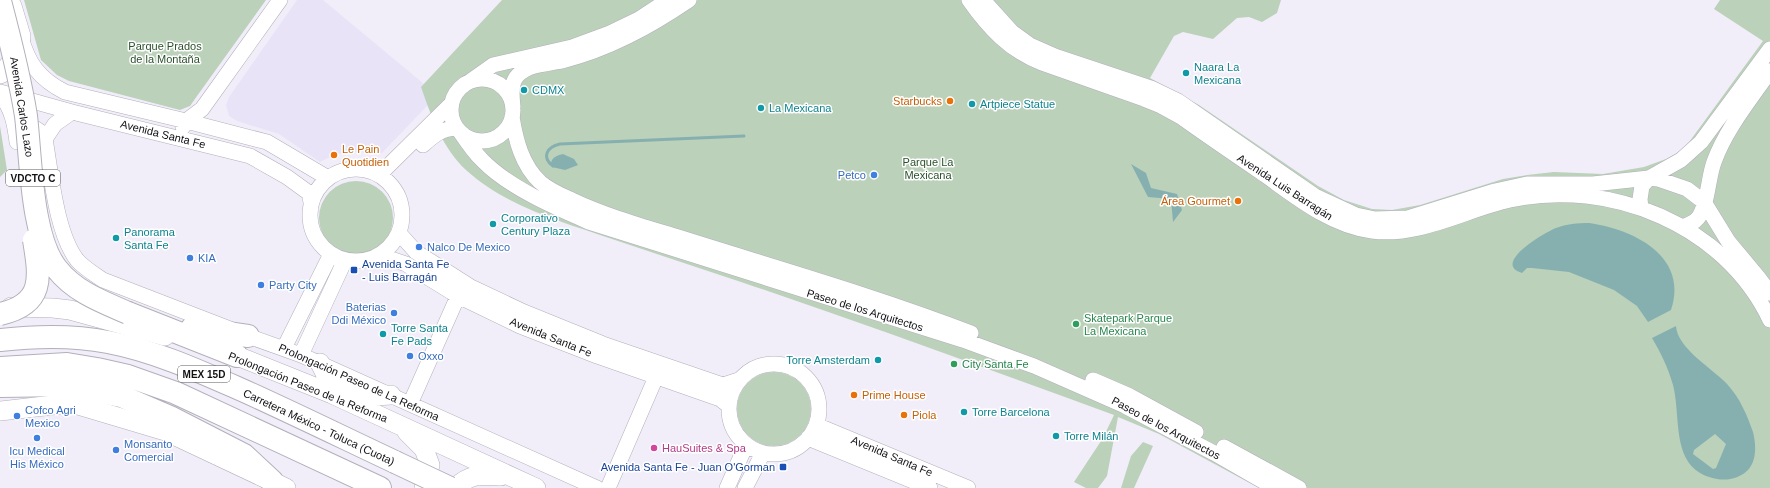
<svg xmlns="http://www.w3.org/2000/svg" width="1770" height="488" viewBox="0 0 1770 488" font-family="Helvetica,sans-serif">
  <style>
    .built { fill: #e9e3f7 }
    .green { fill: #bbd1ba }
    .water { fill: #86b0b0; fill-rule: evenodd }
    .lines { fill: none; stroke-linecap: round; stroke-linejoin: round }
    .stream { stroke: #86b0b0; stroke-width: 3 }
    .minor-casing { stroke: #b3b0bb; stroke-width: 16 }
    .major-casing { stroke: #b3b0bb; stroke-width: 20 }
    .highway-casing { stroke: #b3b0bb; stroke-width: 24 }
    .minor { stroke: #fff; stroke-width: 15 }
    .major { stroke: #fff; stroke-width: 19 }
    .highway { stroke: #fff; stroke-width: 22 }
    .highway-bridge-casing { stroke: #b3b0bb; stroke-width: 24; stroke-linecap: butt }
    .highway-bridge { stroke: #fff; stroke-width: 22 }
    .culture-dot { fill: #0f9aa8; stroke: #fff; stroke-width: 1.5 }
    .food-dot { fill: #e8710a; stroke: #fff; stroke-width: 1.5 }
    .shop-dot { fill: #3f7fe0; stroke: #fff; stroke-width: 1.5 }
    .transit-dot { fill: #1a4fb4; stroke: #fff; stroke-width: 1.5 }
    .leisure-dot { fill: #2e9e5b; stroke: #fff; stroke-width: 1.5 }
    .hotel-dot { fill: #d1479c; stroke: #fff; stroke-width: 1.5 }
    .labels { text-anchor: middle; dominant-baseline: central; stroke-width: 3; stroke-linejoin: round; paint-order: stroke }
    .shield { fill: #fff; stroke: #58585a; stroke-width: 1 }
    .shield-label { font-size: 10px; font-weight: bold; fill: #111014 }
    .park-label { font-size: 11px; fill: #2b502b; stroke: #fff }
    .culture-label { font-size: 11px; fill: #0d838f; stroke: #fff; text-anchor: start }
    .food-label { font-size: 11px; fill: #c56008; stroke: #fff; text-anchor: start }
    .street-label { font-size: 11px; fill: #111014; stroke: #fff }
    .shop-label { font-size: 11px; fill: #366cbe; stroke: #fff; text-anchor: start }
    .transit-label { font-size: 11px; fill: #164399; stroke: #fff; text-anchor: start }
    .leisure-label { font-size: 11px; fill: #27864d; stroke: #fff; text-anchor: start }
    .hotel-label { font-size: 11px; fill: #b23c85; stroke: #fff; text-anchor: start }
  </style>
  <rect width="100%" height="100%" fill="#f1eefa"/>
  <!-- built -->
  <path class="built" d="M297 0H323L424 84 421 87 428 105 382 153 355 152 336 154 320 162 279 134 237 121 229 116 226 105 229 97Z"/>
  <!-- green -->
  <path class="green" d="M24 0H266L197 96 190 106 180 110 69 81 57 75 41 60Z
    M502 0H1281L1277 13 1262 22 1249 17 1237 18 1213 39 1183 32 1174 36 1150 78 1199 105 1318 186 1344 200 1372 209 1392 210 1420 205 1503 179 1527 175 1554 172 1603 174 1644 167 1666 159 1684 149 1763 41 1714 9 1720 0H1770V488H1259L1159 434 1118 417 1107 476 1098 488H1086L1074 482 1103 438 1114 415C990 370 868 325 744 283 700 268 656 254 612 239 563 222 505 206 466 170 443 149 431 116 421 87Z
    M0 126 7 170 0 177Z
    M319 218a37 37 0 1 1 74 0a37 37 0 1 1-74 0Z
    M737 409a37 37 0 1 1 74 0a37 37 0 1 1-74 0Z
    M1143 442 1153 446 1134 488H1121L1131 456Z"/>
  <!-- water -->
  <path class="water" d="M563 154 574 159 578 165 565 170 552 167 553 165 551 163C552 157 558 155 563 154Z
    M1131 164 1146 173 1151 188 1177 194 1182 210 1173 222 1171 199 1148 197Z
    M1589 223C1633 229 1689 256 1671 310L1648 322 1637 306 1614 290 1569 272 1532 268H1527L1522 273C1491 264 1545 232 1556 228 1566 224 1578 223 1589 223Z
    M1676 326C1677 348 1713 369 1727 384 1740 398 1747 415 1753 432 1756 444 1757 460 1748 470 1740 478 1728 481 1717 479 1669 470 1682 420 1673 385 1668 368 1661 353 1652 338ZM1715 434 1726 444 1716 468 1713 469 1693 454 1694 450Z"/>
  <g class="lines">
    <!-- stream -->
    <path class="stream" d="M553 166C541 157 547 147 560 144L744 136"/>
    <!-- minor casing -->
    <g class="minor-casing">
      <path id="minor" d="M969 0C988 27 1010 51 1042 63L1144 99 1159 105 1181 117C1209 137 1237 156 1265 175 1297 198 1332 226 1372 231 1420 237 1465 210 1510 200 1610 178 1725 225 1770 320
        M983 0 1012 32 1030 45 1055 56 1151 88 1178 101 1315 196 1356 215 1375 219 1408 218 1495 191 1527 184H1593L1649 178 1658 179 1687 189 1704 202 1728 241 1758 277 1770 293
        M21 37C28 63 39 79 65 92L186 121 267 142 328 178
        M451 110a31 31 0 1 1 62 0a31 31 0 1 1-62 0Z
        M469 82 493 65 572 47 610 33 639 19 668 0
        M0 92 72 112 250 156 287 177 309 193 311 202
        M0 95C12 107 15 126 17 142
        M513 107C512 96 510 83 518 75 529 64 548 64 562 61 609 49 649 27 689 0
        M512 117C516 141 522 165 540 182 549 190 561 195 572 200 606 216 642 226 678 237 776 268 875 296 971 333
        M183 127 186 121 202 109 280 0
        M461 133C467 142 474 152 482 160 508 187 554 207 589 222L963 340 1034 366 1125 406 1214 453 1275 488
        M45 139 55 124 72 112
        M17 140 19 133C29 123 39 127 45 139 51 172 56 233 77 260 84 268 94 274 103 280L248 336 301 355 597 488
        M423 145C434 135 441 129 456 128
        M310 215a46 46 0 1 1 92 0a46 46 0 1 1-92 0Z
        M379 175 451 104
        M1641 208 1640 199 1642 186 1649 178 1681 160 1701 142 1770 49
        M1682 227C1688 225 1694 223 1698 218 1708 205 1708 178 1714 162 1726 129 1750 100 1770 71
        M399 233 416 252 471 287 524 312 603 344 723 385 738 380
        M379 255 406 264 458 296 520 326 597 356 720 399 728 405
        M284 348 331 254
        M301 355 345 260
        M729 409a45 45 0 1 1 90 0a45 45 0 1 1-90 0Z
        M1093 380 1130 396 1196 432
        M410 404 458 296
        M816 425 968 488
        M808 438 930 488
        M1224 447 1299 488
        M608 488 656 377
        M727 488 746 445
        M745 488 763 453"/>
    </g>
    <!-- major casing -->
    <g class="major-casing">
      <path id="major" d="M0 74 4 72 20 49 21 36 12 6
        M11 307 53 308 70 310 165 336
        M224 352 237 356 332 394 536 488
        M320 363 325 373 332 394
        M339 387 375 396 391 395
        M0 411 71 403 165 431 286 488
        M407 432 424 449 430 465 424 488
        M455 488C471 473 481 475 501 476"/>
    </g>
    <!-- highway casing -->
    <g class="highway-casing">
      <path id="highway" d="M128 313 237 356
        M192 328 248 336
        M0 340C36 336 73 335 108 342 155 351 199 371 242 390 293 413 344 438 395 462
        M0 368 67 364 97 369 128 376 176 393 380 488
        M0 386 66 385 121 396 170 417 244 455 272 481"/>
    </g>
    <!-- minor -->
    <use href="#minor" class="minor"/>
    <!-- major -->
    <use href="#major" class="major"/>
    <!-- highway -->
    <use href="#highway" class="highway"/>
    <!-- highway-bridge casing -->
    <g class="highway-bridge-casing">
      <path id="highway-bridge" d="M0 1C10 39 20 78 26 116 31 158 31 237 57 269 75 292 103 302 128 313
        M0 314C45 304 40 277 34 240
        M395 462 450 488"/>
    </g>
    <!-- highway-bridge -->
    <use href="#highway-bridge" class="highway-bridge"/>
  </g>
  <!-- markers -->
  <g class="culture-dot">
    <circle cx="1186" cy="73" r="4"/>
    <circle cx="524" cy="90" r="4"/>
    <circle cx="972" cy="104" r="4"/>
    <circle cx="761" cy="108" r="4"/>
    <circle cx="493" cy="224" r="4"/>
    <circle cx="116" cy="238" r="4"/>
    <circle cx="383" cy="334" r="4"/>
    <circle cx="878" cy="360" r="4"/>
    <circle cx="964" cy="412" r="4"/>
    <circle cx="1056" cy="436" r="4"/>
  </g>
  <g class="food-dot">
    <circle cx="950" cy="101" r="4"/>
    <circle cx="334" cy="155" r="4"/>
    <circle cx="1238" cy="201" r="4"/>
    <circle cx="854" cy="395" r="4"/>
    <circle cx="904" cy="415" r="4"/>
  </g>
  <g class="shop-dot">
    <circle cx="874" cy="175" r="4"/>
    <circle cx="419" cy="247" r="4"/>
    <circle cx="190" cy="258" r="4"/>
    <circle cx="261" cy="285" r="4"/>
    <circle cx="394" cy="313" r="4"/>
    <circle cx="410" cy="356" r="4"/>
    <circle cx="17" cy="416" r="4"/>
    <circle cx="37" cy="438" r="4"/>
    <circle cx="116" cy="450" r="4"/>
  </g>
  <g class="transit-dot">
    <rect x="350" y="266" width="8" height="8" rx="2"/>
    <rect x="779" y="463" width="8" height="8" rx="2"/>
  </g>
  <g class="leisure-dot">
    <circle cx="1076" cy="324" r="4"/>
    <circle cx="954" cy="364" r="4"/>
  </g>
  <circle class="hotel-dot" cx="654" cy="448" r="4"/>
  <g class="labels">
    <!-- shield labels -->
    <g class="shield">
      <rect x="6" y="170" width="54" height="16" rx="3"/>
      <rect x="178" y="366" width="52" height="16" rx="3"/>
    </g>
    <g class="shield-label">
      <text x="33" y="178">VDCTO C</text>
      <text x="204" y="374">MEX 15D</text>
    </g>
    <!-- park labels -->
    <g class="park-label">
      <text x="165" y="46">Parque Prados<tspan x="165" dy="13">de la Montaña</tspan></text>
      <text x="928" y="162">Parque La<tspan x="928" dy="13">Mexicana</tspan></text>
    </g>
    <!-- culture labels -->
    <g class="culture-label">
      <text x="1194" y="67">Naara La<tspan x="1194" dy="13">Mexicana</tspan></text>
      <text x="532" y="90">CDMX</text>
      <text x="980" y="104">Artpiece Statue</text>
      <text x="769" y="108">La Mexicana</text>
      <text x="501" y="218">Corporativo<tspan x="501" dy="13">Century Plaza</tspan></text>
      <text x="124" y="232">Panorama<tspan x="124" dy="13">Santa Fe</tspan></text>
      <text x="391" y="328">Torre Santa<tspan x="391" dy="13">Fe Pads</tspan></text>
      <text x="870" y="360" text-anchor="end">Torre Amsterdam</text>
      <text x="972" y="412">Torre Barcelona</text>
      <text x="1064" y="436">Torre Milán</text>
    </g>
    <!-- food labels -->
    <g class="food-label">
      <text x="942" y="101" text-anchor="end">Starbucks</text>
      <text x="342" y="149">Le Pain<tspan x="342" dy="13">Quotidien</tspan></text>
      <text x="1230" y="201" text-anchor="end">Área Gourmet</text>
      <text x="862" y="395">Prime House</text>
      <text x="912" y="415">Piola</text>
    </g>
    <!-- street labels -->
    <g class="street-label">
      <text transform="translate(22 107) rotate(81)">Avenida Carlos Lazo</text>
      <text transform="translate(163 134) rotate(14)">Avenida Santa Fe</text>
      <text transform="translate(1285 187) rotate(33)">Avenida Luis Barragán</text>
      <text transform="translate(865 310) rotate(17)">Paseo de los Arquitectos</text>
      <text transform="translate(551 337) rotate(22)">Avenida Santa Fe</text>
      <text transform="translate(359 382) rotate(24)">Prolongación Paseo de La Reforma</text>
      <text transform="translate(308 387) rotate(22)">Prolongación Paseo de la Reforma</text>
      <text transform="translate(319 427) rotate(25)">Carretera México - Toluca (Cuota)</text>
      <text transform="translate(1166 428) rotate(28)">Paseo de los Arquitectos</text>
      <text transform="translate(892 456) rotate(23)">Avenida Santa Fe</text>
    </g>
    <!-- shop labels -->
    <g class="shop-label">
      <text x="866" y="175" text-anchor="end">Petco</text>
      <text x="427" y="247">Nalco De Mexico</text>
      <text x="198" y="258">KIA</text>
      <text x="269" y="285">Party City</text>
      <text x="386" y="307" text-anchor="end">Baterias<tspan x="386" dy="13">Ddi México</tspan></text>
      <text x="418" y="356">Oxxo</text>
      <text x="25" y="410">Cofco Agri<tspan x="25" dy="13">Mexico</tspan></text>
      <text x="124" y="444">Monsanto<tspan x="124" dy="13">Comercial</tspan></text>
      <text x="37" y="451" text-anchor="middle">Icu Medical<tspan x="37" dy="13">His México</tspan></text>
    </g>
    <!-- transit labels -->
    <g class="transit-label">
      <text x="362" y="264">Avenida Santa Fe<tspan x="362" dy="13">- Luis Barragán</tspan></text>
      <text x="775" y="467" text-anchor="end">Avenida Santa Fe - Juan O'Gorman</text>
    </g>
    <!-- leisure labels -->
    <g class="leisure-label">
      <text x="1084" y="318">Skatepark Parque<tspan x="1084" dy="13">La Mexicana</tspan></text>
      <text x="962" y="364">City Santa Fe</text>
    </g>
    <!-- hotel labels -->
    <g class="hotel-label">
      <text x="662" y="448">HauSuites &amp; Spa</text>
    </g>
  </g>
</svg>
